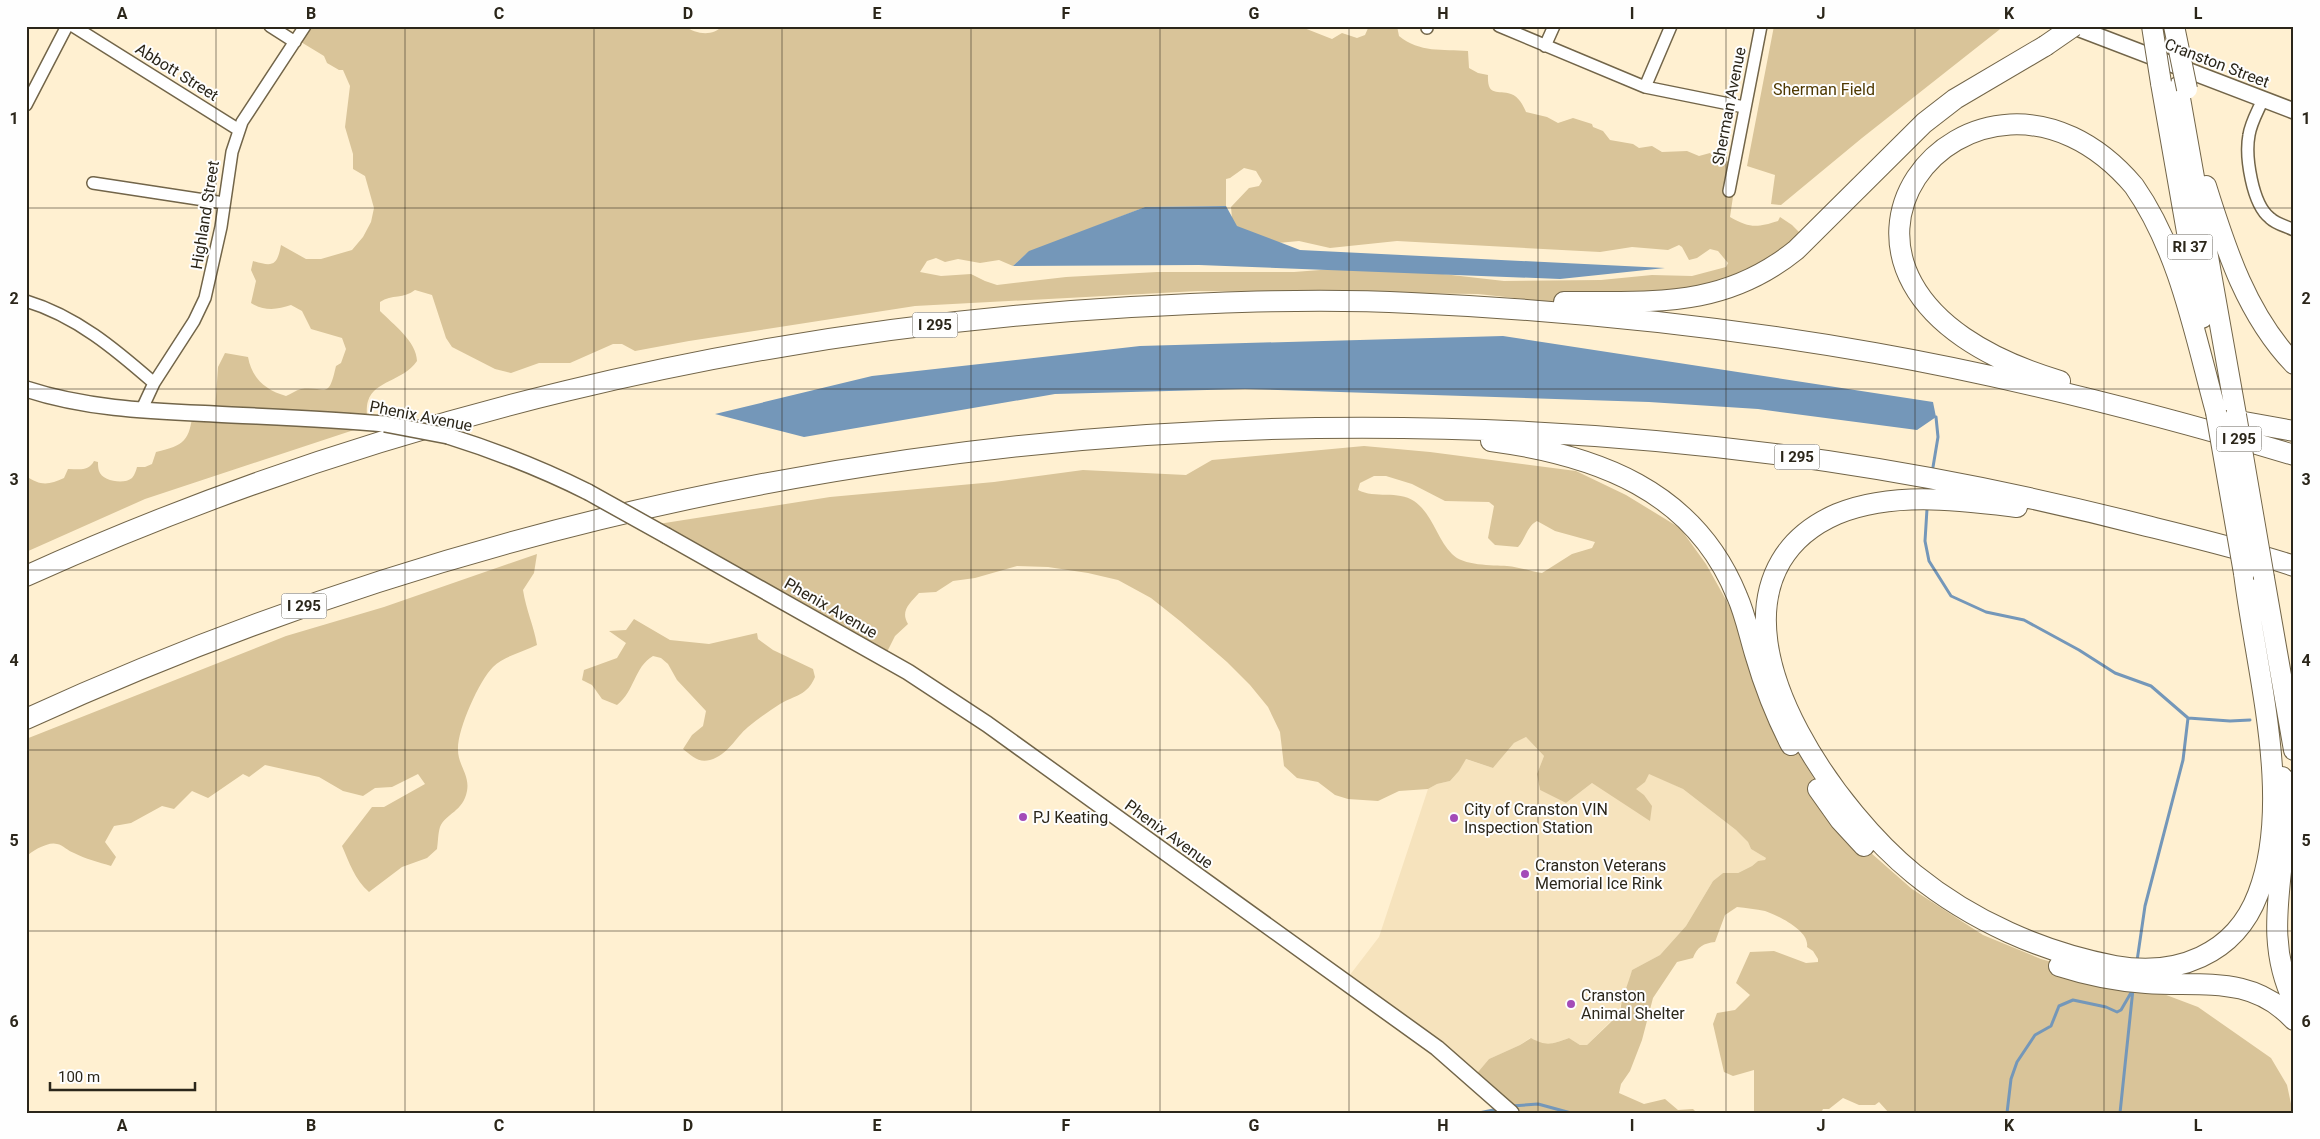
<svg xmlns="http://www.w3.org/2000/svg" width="2320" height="1139" viewBox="0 0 2320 1139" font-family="Roboto,sans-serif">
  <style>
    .built { fill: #f6e3bd }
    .green { fill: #d9c499; fill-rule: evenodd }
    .water { fill: #7497b9 }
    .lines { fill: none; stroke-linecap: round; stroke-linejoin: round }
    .stream { stroke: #7497b9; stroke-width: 3 }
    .street-casing { stroke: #726549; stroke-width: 14 }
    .secondary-casing { stroke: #726549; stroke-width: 18 }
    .highway-casing { stroke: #726549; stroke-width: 22 }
    .street { stroke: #fff; stroke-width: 11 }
    .secondary { stroke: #fff; stroke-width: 15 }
    .highway { stroke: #fff; stroke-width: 20 }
    .secondary-bridge-casing { stroke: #726549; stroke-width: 18; stroke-linecap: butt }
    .highway-bridge-casing { stroke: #726549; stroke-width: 22; stroke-linecap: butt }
    .secondary-bridge { stroke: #fff; stroke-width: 15 }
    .highway-bridge { stroke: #fff; stroke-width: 20 }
    .grid { fill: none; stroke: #2b261a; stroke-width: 1; stroke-opacity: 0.55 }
    .poi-dot { fill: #a34bb8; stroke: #fefefe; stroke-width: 2 }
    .labels { text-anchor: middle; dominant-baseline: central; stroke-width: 4; stroke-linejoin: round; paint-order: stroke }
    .shield { fill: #fefefe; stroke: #6a675e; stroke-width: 1 }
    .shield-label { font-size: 15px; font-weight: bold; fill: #2b261a }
    .street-label { font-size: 16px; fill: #2b261a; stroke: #fefefe }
    .park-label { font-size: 16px; fill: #4e3800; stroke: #fefefe }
    .poi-label { font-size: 16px; fill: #2b261a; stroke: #fefefe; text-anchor: start }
    .neatline { fill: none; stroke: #2b261a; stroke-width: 2 }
    .grid-label { font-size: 16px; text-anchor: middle; font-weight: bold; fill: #2b261a }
  </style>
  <rect width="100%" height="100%" fill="#fff0d1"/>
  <!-- built -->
  <path class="built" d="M1526 737 1544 756 1537 774 1540 790 1566 803 1592 783 1635 788 1649 773 1683 789 1736 830 1748 842 1751 849 1766 858 1765 861H1758L1752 866 1738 873H1723L1713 881 1686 926 1660 955 1632 970 1626 996 1620 1006V1015L1612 1020 1587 1045H1580L1569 1038 1551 1044H1542L1530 1038 1520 1045 1489 1059 1473 1078 1346 980 1379 937 1428 789 1437 784 1450 781 1459 771 1465 759 1493 768 1514 743Z"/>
  <!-- green -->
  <path class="green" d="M304 26H685C695 34 713 37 722 26H1299L1332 39 1342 33 1357 38 1365 35 1369 26H1397L1399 36C1420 53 1442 49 1468 51L1469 68 1478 73 1488 75C1487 97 1497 90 1511 94 1519 97 1523 105 1526 112L1547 117 1558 123 1573 118 1592 124 1593 127 1603 131 1610 140 1633 144 1639 148 1652 146 1662 152 1687 151 1699 156 1710 153 1717 160 1738 163 1730 217C1750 228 1756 228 1778 221L1780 217 1792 225 1801 234 1742 285 1562 303 1478 294 1198 291 915 306 689 341 635 351 622 344H613L570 363H539L511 373 495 369 452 347 446 338 432 295 415 290C404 299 392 294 380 302V311C393 324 417 342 417 361 402 382 375 380 368 401 366 407 367 415 367 421L372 424 145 499 26 552V476C40 486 49 485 64 478L68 469C79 469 88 472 94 461L98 462C98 465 98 468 99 471 102 481 124 485 132 478 134 476 136 471 137 467H145L152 464 156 452C185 445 189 441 193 412L215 411 218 367 225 353 248 357C252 379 266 390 286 396 291 394 296 390 301 389 327 386 328 401 336 366L341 363 346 349 342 338 311 329 302 311 291 305C277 310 264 311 251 303L256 281 251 270 253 261C273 267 277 266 281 245L306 259H321L352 250 363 237 371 222 374 208 365 176 353 169V154L345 127 350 86 343 70H339L327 63 324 56 296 39ZM1244 168 1256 171 1262 181 1259 186 1249 188 1231 207 1232 219 1247 246 1299 241 1330 248 1397 241 1600 252 1632 247 1668 250 1679 245 1682 247 1689 260 1697 258 1710 249 1718 251 1728 263 1726 267 1692 276 1652 275 1601 280 1504 281 1373 266 1294 272H1157L1066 277 997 285 985 281 971 274 941 276 920 272 927 261 936 258 945 262 958 259 980 263 999 260 1013 266 1026 254 1145 207 1226 206V179L1230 178Z
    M1774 26H2004L1862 138 1781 205 1771 204 1775 175 1747 166Z
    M1364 446 1430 452 1576 471 1626 495 1680 528 1706 564 1735 616 1796 749 1822 792 1871 853 1912 889 1983 935 2041 959 2153 990 2198 1007 2271 1058 2287 1085 2293 1113H1889L1879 1102 1875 1105H1859L1843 1098 1829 1109H1823L1821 1113H1754V1070L1733 1076 1724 1072 1713 1024 1717 1013 1735 1010 1750 995 1736 983 1750 952 1774 951 1806 963 1818 962V959L1813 951 1807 947C1810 931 1779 916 1765 911 1756 909 1746 908 1737 907L1725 915 1715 942C1704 943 1697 947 1693 958L1677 962 1653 998 1642 1040 1630 1071 1621 1084 1619 1093 1644 1104 1665 1099 1678 1110 1693 1109 1697 1113H1510L1473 1078 1489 1059 1520 1045 1531 1038C1547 1047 1552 1044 1569 1038L1580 1045H1587L1613 1020 1620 1015C1620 1001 1628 985 1632 970L1660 955 1686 926 1713 881 1723 873H1738L1752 866 1758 861 1765 860 1766 858 1751 849 1748 842 1736 830 1683 789 1649 774 1645 782 1636 789 1644 795 1652 806 1650 821 1592 783 1566 803 1540 790 1537 774 1544 756 1526 737 1514 743 1493 768 1466 759 1459 771 1450 781 1437 784 1428 789 1399 791 1378 801 1348 799 1335 795 1318 782 1297 778 1284 766 1280 732 1268 707 1250 685 1227 662 1180 621 1151 598 1118 580 1088 573 1048 567 1017 566 975 578 953 581 936 592 919 593C910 603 900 611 908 624L895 636 884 658 652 525 830 497 994 482 1083 470 1186 475 1212 460ZM1374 476H1386L1412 484 1445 501 1489 502 1494 506 1488 538 1495 545 1518 547C1525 540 1527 526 1537 521L1555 531 1595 542 1592 548 1572 554 1542 573C1530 571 1519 567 1507 566 1492 565 1463 566 1452 554 1437 539 1432 513 1414 501 1398 490 1375 499 1358 490L1360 483Z
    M537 554 534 573 523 590C526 610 534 626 537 645 523 652 504 656 493 667 479 681 457 730 458 750 458 765 470 775 467 791 463 812 446 813 440 827 438 833 438 843 437 849L427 858 402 867 369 892C355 880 349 862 342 846L372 807H384L425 784 418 774 392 787 375 788 363 796 343 791 319 777 265 765 249 777 243 774 208 798 192 791 174 809 162 806 131 823 114 826 105 842 116 857 111 866C99 862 85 859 74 853 68 851 63 845 57 844 49 841 31 851 26 857V739L286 636 384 607Z
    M634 619 670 640 709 644 757 633 758 639 773 650 813 669 815 677C807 696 795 695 780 704 769 711 758 719 748 727 735 738 728 755 710 760 698 763 692 756 683 749L692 735 703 726 706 711 677 680 668 664 661 658 653 656C634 667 635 691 617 705L602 699 592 685 582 680 584 670 617 658 626 643 609 631 626 630Z"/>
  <!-- water -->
  <path class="water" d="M1226 206 1237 226 1300 250 1665 268 1560 279 1199 265 1013 266 1029 251 1145 207Z
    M1503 336 1933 402 1936 417 1917 430 1758 409 1649 402 1245 389 1055 394 804 437 715 414 872 376 1140 346Z"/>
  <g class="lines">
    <!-- stream -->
    <path class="stream" d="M1933 467 1938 437 1936 417
      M1927 509 1925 541 1929 561 1951 596 1986 612 2024 620 2079 650 2115 673 2151 686 2188 718 2230 721 2250 720
      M2137 961 2145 906 2183 760 2188 718
      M1512 1106 1538 1104 1571 1113
      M1479 1113 1498 1109
      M2007 1113 2011 1079 2017 1062 2035 1035 2051 1026 2059 1006 2073 1000 2106 1007 2117 1012 2121 1010 2132 991
      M2120 1113 2133 989"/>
    <!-- street casing -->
    <g class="street-casing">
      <path id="street" d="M73 26 239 130
        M270 26 295 42
        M1499 26 1645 87 1744 107
        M1427 28V26
        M1545 46 1554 26
        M1645 87 1671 26
        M2263 99C2258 111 2251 122 2249 135 2245 156 2252 204 2270 218 2276 224 2286 226 2294 230
        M26 105 67 26
        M93 183 224 203
        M1729 191 1761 26
        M26 301C76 316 115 349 154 383
        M141 411 154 383 194 321 205 298 221 227 232 152 242 122 305 26"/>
    </g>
    <!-- secondary casing -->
    <g class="secondary-casing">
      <path id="secondary" d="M2072 26 2294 111
        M26 389C87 409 150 411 214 414 271 417 328 419 385 424
        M448 436C496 451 542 469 588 492
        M667 536 908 672 987 724 1437 1048 1511 1113"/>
    </g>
    <!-- highway casing -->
    <g class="highway-casing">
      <path id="highway" d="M2161 83 2202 318
        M2178 87 2236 415
        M2206 186C2226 250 2247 315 2294 364
        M1564 302C1653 301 1723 309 1796 250L1924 123 1955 99 2045 46
        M2060 381C1736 285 1976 0 2134 186 2180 252 2195 336 2216 412
        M2222 418 2294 431
        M1491 441C1596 455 1694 490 1737 596 1745 614 1749 634 1755 654 1764 685 1776 716 1791 745
        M2017 507C1959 500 1893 491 1837 514 1814 524 1794 539 1781 561 1724 658 1841 815 1914 874 1972 921 2042 952 2115 966 2176 977 2235 955 2258 894 2294 800 2256 671 2244 573
        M26 576C373 419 752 329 1131 307 1224 302 1318 298 1411 303 1566 310 1722 326 1875 353 2016 378 2156 414 2294 455
        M2264 578 2294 750
        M26 719C592 460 1212 373 1827 461 1935 477 2042 499 2147 526 2196 538 2246 550 2294 566
        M2282 777C2296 857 2256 924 2294 1002
        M1818 789 1840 820 1864 846
        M2059 966C2087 975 2116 981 2146 983 2201 987 2251 974 2294 1020"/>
    </g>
    <!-- street -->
    <use href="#street" class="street"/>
    <!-- secondary -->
    <use href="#secondary" class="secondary"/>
    <!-- highway -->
    <use href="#highway" class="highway"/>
    <!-- secondary-bridge casing -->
    <g class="secondary-bridge-casing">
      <path id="secondary-bridge" d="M385 424 448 436
        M588 492 667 536"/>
    </g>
    <!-- highway-bridge casing -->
    <g class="highway-bridge-casing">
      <path id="highway-bridge" d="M2152 26 2161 83
        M2174 26 2187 89
        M2045 46 2074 26
        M2216 412 2244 573
        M2236 415 2264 578"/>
    </g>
    <!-- secondary-bridge -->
    <use href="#secondary-bridge" class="secondary-bridge"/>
    <!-- highway-bridge -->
    <use href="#highway-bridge" class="highway-bridge"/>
  </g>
  <!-- grid -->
  <path class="grid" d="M216 26V1113M405 26V1113M594 26V1113M782 26V1113M971 26V1113M1160 26V1113M1349 26V1113M1538 26V1113M1726 26V1113M1915 26V1113M2104 26V1113M26 208H2294M26 389H2294M26 570H2294M26 750H2294M26 931H2294"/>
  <!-- markers -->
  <g class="poi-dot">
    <circle cx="1023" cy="817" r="5"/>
    <circle cx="1454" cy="818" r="5"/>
    <circle cx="1525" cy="874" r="5"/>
    <circle cx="1571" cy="1004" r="5"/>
  </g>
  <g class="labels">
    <!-- shield labels -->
    <g class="shield">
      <rect x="2167.5" y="234.5" width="45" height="25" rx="4"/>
      <rect x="912.5" y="312.5" width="45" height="25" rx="4"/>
      <rect x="2216.5" y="426.5" width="45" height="25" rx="4"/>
      <rect x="1774.5" y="444.5" width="45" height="25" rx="4"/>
      <rect x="281.5" y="593.5" width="45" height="25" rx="4"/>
    </g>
    <g class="shield-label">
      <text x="2190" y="247">RI 37</text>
      <text x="935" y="325">I 295</text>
      <text x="2239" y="439">I 295</text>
      <text x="1797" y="457">I 295</text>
      <text x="304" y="606">I 295</text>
    </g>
    <!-- street labels -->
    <g class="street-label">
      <text transform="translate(2217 63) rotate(21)">Cranston Street</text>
      <text transform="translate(177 72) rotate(32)">Abbott Street</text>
      <text transform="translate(1729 106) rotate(-79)">Sherman Avenue</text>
      <text transform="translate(205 215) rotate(-81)">Highland Street</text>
      <text transform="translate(421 416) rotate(11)">Phenix Avenue</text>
      <text transform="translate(831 608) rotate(30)">Phenix Avenue</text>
      <text transform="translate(1169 834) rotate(36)">Phenix Avenue</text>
    </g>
    <!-- park labels -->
    <g class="park-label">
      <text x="1824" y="89">Sherman Field</text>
    </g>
    <!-- poi labels -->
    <g class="poi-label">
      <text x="1464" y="809">City of Cranston VIN<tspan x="1464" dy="18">Inspection Station</tspan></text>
      <text x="1033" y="817">PJ Keating</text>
      <text x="1535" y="865">Cranston Veterans<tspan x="1535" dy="18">Memorial Ice Rink</tspan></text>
      <text x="1581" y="995">Cranston<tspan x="1581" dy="18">Animal Shelter</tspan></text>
    </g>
  </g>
  <!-- border -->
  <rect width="2320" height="1139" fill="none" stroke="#fefefe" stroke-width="55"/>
  <!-- scale -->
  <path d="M50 1082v8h145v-8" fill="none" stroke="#2b261a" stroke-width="2.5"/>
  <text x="58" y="1082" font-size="15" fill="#2b261a" stroke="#fefefe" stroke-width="4" paint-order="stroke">100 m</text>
  <rect x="28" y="28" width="2264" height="1084" class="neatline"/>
  <g class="grid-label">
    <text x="122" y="19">A</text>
    <text x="311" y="19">B</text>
    <text x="499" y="19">C</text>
    <text x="688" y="19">D</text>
    <text x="877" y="19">E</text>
    <text x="1066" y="19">F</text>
    <text x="1254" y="19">G</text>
    <text x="1443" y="19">H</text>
    <text x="1632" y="19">I</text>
    <text x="1821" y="19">J</text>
    <text x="2009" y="19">K</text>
    <text x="2198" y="19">L</text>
    <text x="14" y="124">1</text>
    <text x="2306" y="124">1</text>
    <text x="14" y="304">2</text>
    <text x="2306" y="304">2</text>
    <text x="14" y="485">3</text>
    <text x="2306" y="485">3</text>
    <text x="14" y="666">4</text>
    <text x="2306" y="666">4</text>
    <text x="14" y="846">5</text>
    <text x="2306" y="846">5</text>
    <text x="14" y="1027">6</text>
    <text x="2306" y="1027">6</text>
    <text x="122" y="1131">A</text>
    <text x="311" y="1131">B</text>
    <text x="499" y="1131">C</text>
    <text x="688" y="1131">D</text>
    <text x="877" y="1131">E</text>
    <text x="1066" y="1131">F</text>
    <text x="1254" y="1131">G</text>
    <text x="1443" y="1131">H</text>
    <text x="1632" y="1131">I</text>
    <text x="1821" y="1131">J</text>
    <text x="2009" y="1131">K</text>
    <text x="2198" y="1131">L</text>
  </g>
</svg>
